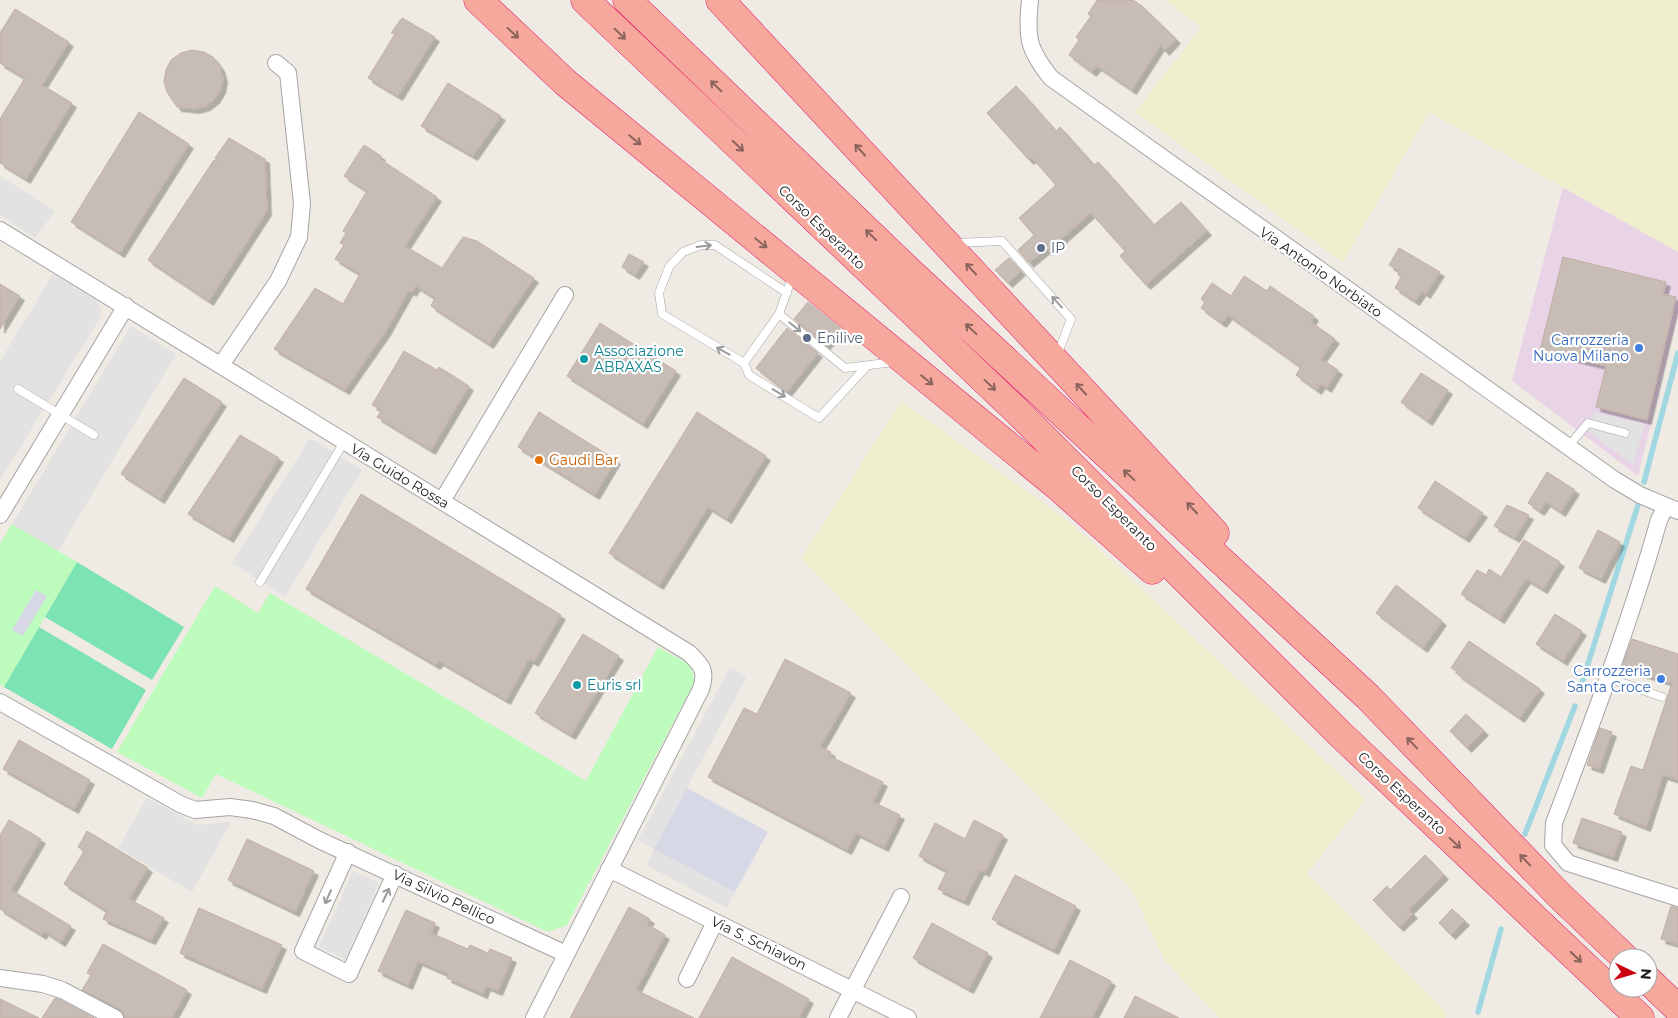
<svg xmlns="http://www.w3.org/2000/svg" width="1678" height="1018" viewBox="0 0 1678 1018" font-family="Montserrat,sans-serif">
  <style>
    .industrial { fill: #e9d4e7 }
    .farmland { fill: #efefcd }
    .park { fill: #bdfcbd }
    .pitch { fill: #7ce3b3 }
    .parking { fill: #e2e2e2 }
    .plaza { fill: #d7d8e5 }
    .lines { fill: none; stroke-linecap: round; stroke-linejoin: round }
    .stream { stroke: #a0d7e0; stroke-width: 5.5 }
    .building { fill: #c7bcb6; stroke: #c2afa4; filter: url(#shadow) }
    .service-casing { stroke: #a5a5a5; stroke-width: 9 }
    .minor-casing { stroke: #a5a5a5; stroke-width: 18 }
    .trunk-casing { stroke: #e31a70; stroke-width: 29 }
    .service { stroke: #fff; stroke-width: 8 }
    .minor { stroke: #fff; stroke-width: 16 }
    .trunk { stroke: #f6a89c; stroke-width: 28 }
    .oneway { stroke: #8a635d }
    .oneway2 { stroke: #9a9a9a }
    .service-dot { fill: #5c6f8a; stroke: #fff; stroke-width: 2 }
    .shop-dot { fill: #3f7fe0; stroke: #fff; stroke-width: 2 }
    .culture-dot { fill: #0f9aa8; stroke: #fff; stroke-width: 2 }
    .food-dot { fill: #e8710a; stroke: #fff; stroke-width: 2 }
    .labels { text-anchor: middle; dominant-baseline: central; stroke-width: 4.5; stroke-linejoin: round; paint-order: stroke }
    .street-label { font-size: 14px; fill: #1e1e1e; stroke: #fff }
    .service-label { font-size: 14px; fill: #4e5e75; stroke: #fff; text-anchor: start }
    .shop-label { font-size: 14px; fill: #366cbe; stroke: #fff; text-anchor: end }
    .culture-label { font-size: 14px; fill: #0d838f; stroke: #fff; text-anchor: start }
    .food-label { font-size: 14px; fill: #c56008; stroke: #fff; text-anchor: start }
  </style>
  <defs>
    <filter id="shadow"><feDropShadow dx="4.5" dy="4.5" stdDeviation="0" flood-color="#0004"/></filter>
  </defs>
  <rect width="100%" height="100%" fill="#efeae3"/>
  <!-- industrial -->
  <path class="industrial" d="M1563 187 1678 252V315L1638 476 1512 381Z"/>
  <!-- farmland -->
  <path class="farmland" d="M1166 0H1678V252L1429 112 1343 262 1135 112 1201 28Z
    M901 401 1071 523 1366 799 1307 874 1446 1012 1445 1018H1219L1164 960 1131 888 801 559Z"/>
  <!-- park -->
  <path class="park" d="M12 524 77 562 4 687 0 684V544Z
    M215 586 258 613 270 593 586 781 658 647 690 665 695 681 567 925 548 932 216 774 202 798 117 752Z"/>
  <!-- pitch -->
  <path class="pitch" d="M77 562 184 627 152 680 45 617Z
    M39 627 146 690 112 749 4 687Z"/>
  <!-- parking -->
  <path class="parking" d="M0 176 55 211 35 238 0 215Z
    M53 274 95 300 101 308 100 318 0 480V361Z
    M131 326 176 354 58 551 12 524Z
    M1594 412 1645 424 1633 465 1589 432Z
    M310 438 362 470 285 597 232 563Z
    M730 667 747 676 654 849 735 892 727 908 646 865 654 849 638 840Z
    M147 798 197 825 231 822 192 892 118 848Z
    M353 871 379 883 345 959 319 947Z"/>
  <!-- plaza -->
  <path class="plaza" d="M36 590 47 596 23 636 12 630Z
    M687 788 768 832 735 892 654 849Z"/>
  <g class="lines">
    <!-- stream -->
    <path class="stream" d="M1644 482 1678 353
      M1581 686 1639 502
      M1525 834 1575 706
      M1478 1012 1501 929"/>
  </g>
  <!-- building -->
  <path class="building" d="M1097 0H1133L1142 6 1176 39 1165 51 1160 46 1132 90 1097 66 1092 72 1069 55 1079 40 1076 37 1091 16 1088 14Z
    M15 9 69 42 42 85 72 103 26 179 0 163V119L25 78 0 63V33Z
    M402 18 435 37 398 96 368 78 395 34 391 33Z
    M192 50 204 52 213 57 220 67 223 78 221 89 215 99 206 106 195 109 177 107 167 92 164 82 166 70 171 60 181 53Z
    M448 83 501 116 473 156 421 126Z
    M1016 86 1056 131 1060 127 1094 165 1098 162 1154 225 1181 202 1207 231 1146 285 1120 256 1125 251 1091 213 1048 251 1046 249 1029 263 1018 250 1034 235 1019 218 1056 185 1032 158 1029 160 987 113Z
    M139 112 189 144 120 253 71 222Z
    M229 138 265 159 267 211 209 301 148 260 214 160 218 162 215 158Z
    M364 145 381 156 380 159 437 197 405 246 442 268 463 237 477 241 534 278 489 344 431 306 435 298 416 286 412 292 409 290 386 331 345 390 274 349 315 288 343 304 360 274 335 259 344 245 340 243 346 233 343 231 367 191 344 176Z
    M1399 248 1440 272 1426 294 1422 291 1415 301 1395 288 1401 277 1398 275 1399 271 1389 265Z
    M629 254 644 262 635 275 622 267Z
    M1563 257 1666 282 1663 294 1676 297 1647 420 1596 407 1606 366 1540 350Z
    M1009 258 1021 271 1008 283 995 270Z
    M1244 276 1267 291 1270 286 1314 316 1311 322 1335 339 1321 359 1338 370 1327 388 1321 384 1317 390 1296 375 1301 367 1228 315 1222 323 1201 308 1205 302 1201 299 1212 283 1231 296Z
    M0 284 20 296 0 329Z
    M808 302 840 328 826 345 794 319Z
    M600 323 676 371 643 424 567 376Z
    M787 328 818 353 787 392 756 368Z
    M404 351 437 370 439 367 469 386 431 450 377 417 382 410 372 405Z
    M1421 373 1448 390 1428 421 1401 402Z
    M184 378 222 402 160 499 121 474Z
    M539 412 616 460 595 495 518 447Z
    M697 412 766 456 727 519 708 507 659 585 609 553Z
    M240 435 279 458 229 538 188 514Z
    M1547 472 1575 490 1561 512 1546 502 1540 511 1528 503Z
    M1435 481 1483 513 1465 538 1418 508Z
    M361 494 561 615 534 662 529 659 506 700 439 661 436 665 306 589Z
    M1507 505 1529 515 1515 538 1494 526Z
    M1598 530 1620 542 1601 579 1579 568Z
    M1524 540 1560 562 1543 589 1526 579 1500 619 1461 594 1477 570 1486 575 1489 569 1501 577Z
    M1396 585 1442 621 1423 648 1376 613Z
    M1555 614 1582 631 1563 661 1536 644Z
    M583 634 619 656 571 735 535 713Z
    M1632 639 1678 654V780L1663 775 1646 827 1614 814 1631 766 1643 770 1672 683 1622 667Z
    M1469 641 1540 689 1520 718 1457 674 1458 672 1451 668Z
    M785 659 851 693 820 747 831 752 829 756 883 782 873 802 900 815 884 847 856 833 847 850 708 777 744 708 757 714Z
    M1466 714 1484 731 1467 748 1450 731Z
    M1600 728 1612 732 1599 769 1587 765Z
    M19 740 90 780 74 809 3 769Z
    M1582 818 1622 832 1613 857 1573 843Z
    M9 820 41 839 11 890 71 926 61 942 44 931 42 935 0 909V835Z
    M974 820 1003 835 985 872 980 870 964 901 938 889 947 871 919 856 935 823 965 839Z
    M87 831 148 868 129 899 164 918 151 940 103 919 107 911 64 884 84 851 78 847Z
    M247 839 314 871 295 912 228 880Z
    M1425 855 1444 875 1409 910 1413 914 1399 927 1373 900 1387 886 1390 890Z
    M1015 875 1076 906 1054 950 992 919Z
    M1671 906 1678 908V944L1661 939Z
    M629 907 650 919 647 924 665 935 636 990 694 1018H570Z
    M199 908 282 945 262 989 180 953Z
    M1452 909 1465 921 1451 935 1439 923Z
    M406 910 435 923 431 933 468 949 470 945 488 953 490 949 512 958 498 991 486 986 483 994 447 978 448 974 418 961 408 985 378 971Z
    M932 923 988 953 969 989 913 958Z
    M103 944 187 990 172 1018H125L120 1009 82 990 91 975 87 973Z
    M732 957 809 999 799 1018H699Z
    M1070 960 1111 981 1092 1018H1040Z
    M1135 996 1179 1018H1124Z
    M55 998 58 999 94 1018H42Z
    M0 999 39 1018H0Z"/>
  <g class="lines">
    <!-- service casing -->
    <g class="service-casing">
      <path id="service" d="M955 243 1002 241 1071 319 1057 356
        M793 275 779 314 845 368 894 362
        M779 314 744 363 662 314 659 293 669 267 683 252 701 245H715L787 293
        M744 363 749 375 819 418 867 366
        M18 389 94 435
        M1568 447 1588 423 1625 433
        M260 582 344 442
        M1609 678 1662 697"/>
    </g>
    <!-- minor casing -->
    <g class="minor-casing">
      <path id="minor" d="M1030 0C1026 38 1028 49 1051 78L1615 480 1640 495 1678 511
        M0 230 689 653C702 666 707 670 701 689L534 1018
        M221 365 278 281 299 237 302 203 288 73 276 63
        M442 501 565 295
        M1665 508 1659 520C1630 623 1592 723 1554 823L1553 845 1568 863 1678 898
        M0 515 126 306
        M0 702 180 804 195 810 230 807 252 810 274 816 319 840 566 954
        M348 852 303 951 349 974 395 874
        M609 869 908 1018
        M0 978 43 984 62 990 115 1018
        M687 979 715 922
        M838 1018 901 897"/>
    </g>
    <!-- trunk casing -->
    <g class="trunk-casing">
      <path id="trunk" d="M478 0 566 83 1056 485 1152 570
        M585 0 1018 412 1339 733 1640 1018
        M627 0 907 269 1368 697 1559 895 1625 958
        M720 0 1215 533
        M1648 980 1678 1009"/>
    </g>
    <!-- service -->
    <use href="#service" class="service"/>
    <!-- minor -->
    <use href="#minor" class="minor"/>
    <!-- trunk -->
    <use href="#trunk" class="trunk"/>
  </g>
  <!-- one-way arrows -->
  <defs><path id="oneway-shaft" d="M-6 0H5M1.5-3L5.5 0L1.5 3" fill="none" stroke-width="1.6" stroke-linecap="round" stroke-linejoin="round" transform="scale(1.25)"/></defs>
  <g class="oneway">
    <use href="#oneway-shaft" transform="translate(513 33) rotate(43)"/>
    <use href="#oneway-shaft" transform="translate(620 34) rotate(44)"/>
    <use href="#oneway-shaft" transform="translate(716 86) rotate(-136)"/>
    <use href="#oneway-shaft" transform="translate(635 140) rotate(39)"/>
    <use href="#oneway-shaft" transform="translate(738 146) rotate(44)"/>
    <use href="#oneway-shaft" transform="translate(860 150) rotate(-133)"/>
    <use href="#oneway-shaft" transform="translate(871 235) rotate(-136)"/>
    <use href="#oneway-shaft" transform="translate(761 243) rotate(39)"/>
    <use href="#oneway-shaft" transform="translate(971 269) rotate(-133)"/>
    <use href="#oneway-shaft" transform="translate(971 329) rotate(-137)"/>
    <use href="#oneway-shaft" transform="translate(927 380) rotate(39)"/>
    <use href="#oneway-shaft" transform="translate(990 385) rotate(43)"/>
    <use href="#oneway-shaft" transform="translate(1081 389) rotate(-133)"/>
    <use href="#oneway-shaft" transform="translate(1129 475) rotate(-137)"/>
    <use href="#oneway-shaft" transform="translate(1192 508) rotate(-133)"/>
    <use href="#oneway-shaft" transform="translate(1412 743) rotate(-134)"/>
    <use href="#oneway-shaft" transform="translate(1455 843) rotate(43)"/>
    <use href="#oneway-shaft" transform="translate(1525 860) rotate(-134)"/>
    <use href="#oneway-shaft" transform="translate(1576 957) rotate(44)"/>
  </g>
  <g class="oneway2">
    <use href="#oneway-shaft" transform="translate(704 246) rotate(-7)"/>
    <use href="#oneway-shaft" transform="translate(1057 302) rotate(-132)"/>
    <use href="#oneway-shaft" transform="translate(795 327) rotate(39)"/>
    <use href="#oneway-shaft" transform="translate(723 351) rotate(-151)"/>
    <use href="#oneway-shaft" transform="translate(779 393) rotate(31)"/>
    <use href="#oneway-shaft" transform="translate(386 895) rotate(-65)"/>
    <use href="#oneway-shaft" transform="translate(328 897) rotate(114)"/>
  </g>
  <!-- markers -->
  <g class="service-dot">
    <circle cx="1041" cy="248" r="5"/>
    <circle cx="807" cy="338" r="5"/>
  </g>
  <g class="shop-dot">
    <circle cx="1639" cy="348" r="5"/>
    <circle cx="1661" cy="679" r="5"/>
  </g>
  <g class="culture-dot">
    <circle cx="584" cy="359" r="5"/>
    <circle cx="577" cy="685" r="5"/>
  </g>
  <circle class="food-dot" cx="539" cy="460" r="5"/>
  <g class="labels">
    <!-- street labels -->
    <g class="street-label">
      <text transform="translate(822 227) rotate(44)">Corso Esperanto</text>
      <text transform="translate(1321 272) rotate(35)">Via Antonio Norbiato</text>
      <text transform="translate(400 476) rotate(31)">Via Guido Rossa</text>
      <text transform="translate(1114 508) rotate(45)">Corso Esperanto</text>
      <text transform="translate(1402 793) rotate(43)">Corso Esperanto</text>
      <text transform="translate(444 897) rotate(25)">Via Silvio Pellico</text>
      <text transform="translate(759 943) rotate(26)">Via S. Schiavon</text>
    </g>
    <!-- service labels -->
    <g class="service-label">
      <text x="1051" y="248">IP</text>
      <text x="817" y="338">Enilive</text>
    </g>
    <!-- shop labels -->
    <g class="shop-label">
      <text x="1629" y="340">Carrozzeria<tspan x="1629" dy="16">Nuova Milano</tspan></text>
      <text x="1651" y="671">Carrozzeria<tspan x="1651" dy="16">Santa Croce</tspan></text>
    </g>
    <!-- culture labels -->
    <g class="culture-label">
      <text x="594" y="351">Associazione<tspan x="594" dy="16">ABRAXAS</tspan></text>
      <text x="587" y="685">Euris srl</text>
    </g>
    <!-- food labels -->
    <g class="food-label">
      <text x="549" y="460">Gaudi Bar</text>
    </g>
  </g>
  <!-- north arrow -->
  <g transform="translate(1633 973) rotate(95)"><circle r="24" fill="#ffffff" stroke="#a5a5a5"/>
  <path d="M0-4L9 19L0 12L-9 19Z" fill="#cb0011"/>
  <text y="-8" font-size="14" font-weight="bold" text-anchor="middle" fill="#1e1e1e">N</text>
  </g>
</svg>
